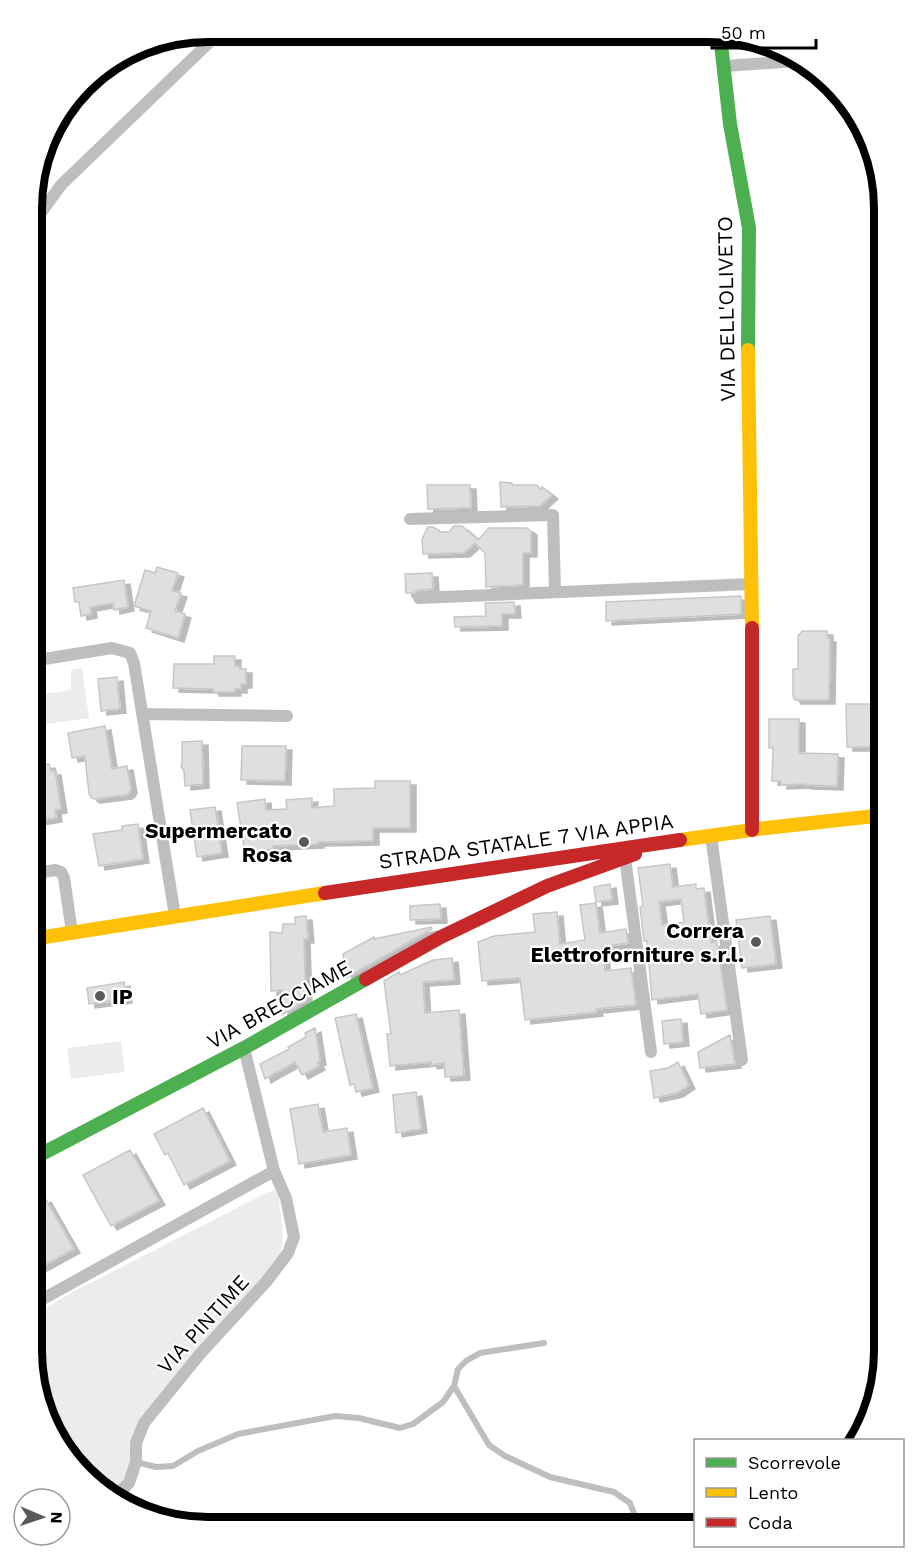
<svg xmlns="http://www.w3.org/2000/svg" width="916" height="1559" viewBox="0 0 916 1559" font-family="'Work Sans',sans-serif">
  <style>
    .green { fill: #ececec }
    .building { fill: #dfdfdf; stroke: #c7c7c7; stroke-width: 1.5; fill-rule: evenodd; filter: url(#shadow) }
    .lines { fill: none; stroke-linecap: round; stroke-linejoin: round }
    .lane { stroke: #bebebe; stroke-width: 6 }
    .street { stroke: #bebebe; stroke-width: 12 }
    .fast { stroke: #4caf50; stroke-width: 14 }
    .slow { stroke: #ffc107; stroke-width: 14 }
    .jam { stroke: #c62828; stroke-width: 14 }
    .poi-dot { fill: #595959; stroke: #fff; stroke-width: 2 }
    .labels { text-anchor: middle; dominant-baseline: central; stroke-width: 4.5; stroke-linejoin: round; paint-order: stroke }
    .street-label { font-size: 21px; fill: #000; stroke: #fff }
    .poi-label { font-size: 21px; font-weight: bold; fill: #000; stroke: #fff; text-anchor: end }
    .rim { fill: none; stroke: #000; stroke-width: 8 }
  </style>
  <defs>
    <filter id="shadow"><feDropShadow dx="6" dy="4" stdDeviation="0" flood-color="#0004"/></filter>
  </defs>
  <rect width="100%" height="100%" fill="#fff"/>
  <!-- green -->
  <path class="green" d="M82 668 89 718 32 726V696L71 690V670Z
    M121 1041 125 1072 71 1079 67 1048Z
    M278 1190 283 1236 280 1259 140 1422 132 1462 126 1477 110 1495 100 1491 45 1418 32 1351V1316L71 1293 268 1192Z"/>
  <!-- building -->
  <path class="building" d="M500 482 512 483V485H536L541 489 542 487 552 495 540 506 501 507Z
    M427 485H470L471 508 428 509Z
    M454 526H462L478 540 489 528H527L531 531V553H523V585L486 587 485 553 475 543 464 553 423 554 422 539 428 527H433L441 532H449Z
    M157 567 178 573 172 591 181 593 175 611 185 614 178 638 146 628 151 611 134 606 145 570 155 573Z
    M432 573 433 589 419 590 413 593H406L405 574Z
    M124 580 128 607 114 610 113 603 90 607 91 614 81 616 79 602H75L73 588Z
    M741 596V614L606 621V602Z
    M514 602 515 614H502V626L455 627 454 617 486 616 485 603Z
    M802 631H827V638H830L829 700H795L793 696V669H798V636Z
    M214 656H235V666H240V669H246V684H241V689H235V692H213V689L173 688 174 664H214Z
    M117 677 120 709 101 711 98 679Z
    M846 704H884V747H847Z
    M769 719H799V753L838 754 837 786 805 785V784L781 785V781H772L773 748H769Z
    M105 726 112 769 127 766 131 789 129 793 126 795 95 799 92 798 89 794 85 756 72 758 68 733Z
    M202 741 203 784 185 786 184 771 181 767 182 764V742Z
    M242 746H286L285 781 241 780Z
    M49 764 51 771H55L61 809 55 810 56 818 38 821 36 805H32V766Z
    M375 781H410V828H373V841L318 842V844L273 846V849L245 853 237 803 265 799 266 810 287 809 286 800 312 798V808L334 806V789L375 788Z
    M215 807 222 853 197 857 190 810Z
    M138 824 143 859 99 866 93 834 122 830V826Z
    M670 864 673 887 696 884V889L704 888 711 943 717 942 727 1010 701 1014 698 994 652 1000 647 941H644L640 907 643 906 638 868ZM681 899 684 922 662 925 659 902Z
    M610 884 612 900 596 902 594 887Z
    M596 903 600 933 626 929 628 943 602 947 605 971 631 968 636 1005 596 1009 597 1012 525 1020 520 978 482 981 478 942 494 936 535 932 533 914 557 912 560 944 585 940 580 905Z
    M440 904 441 919 410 920V906Z
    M306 916 308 939H304L306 1000 282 1015V990L271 991 270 932 282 933 283 924H295V917Z
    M770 916 776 964 742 968 736 920Z
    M431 927 432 929 346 978 343 954 374 937V939Z
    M452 958 454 980 423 982 425 1013 459 1010 464 1076 445 1077 444 1063 431 1065V1062L390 1066 387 1034H391L384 981 399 972 400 975 433 960Z
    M124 982 126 999 89 1004 87 988Z
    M356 1014 373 1088 356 1092 354 1084 350 1085 335 1018Z
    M681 1019 683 1042 664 1044 662 1021Z
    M315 1028 320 1061 317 1062 319 1066 302 1075 295 1062 265 1079 260 1064 289 1049 288 1047 306 1037 305 1033Z
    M730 1035 735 1064 700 1068 698 1052Z
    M678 1062 689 1085 677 1093 654 1098 650 1071 668 1068Z
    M416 1092 421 1129 396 1133 393 1095Z
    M318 1104 323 1132 347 1128 351 1155 299 1164 290 1109Z
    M203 1108 230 1161 184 1185 168 1153 165 1155 154 1134Z
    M130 1150 159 1201 111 1226 83 1175Z
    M45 1198 74 1249 32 1272V1206Z"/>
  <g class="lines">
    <!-- lane -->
    <path class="lane" d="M454 1386 489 1445 505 1456 550 1477 614 1492 630 1503 635 1516 629 1527
      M136 1462 156 1467 173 1466 198 1451 238 1434 335 1416 359 1418 400 1428 413 1424 443 1402 454 1386 458 1369 466 1361 480 1353 544 1343"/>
    <!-- street -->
    <path class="street" d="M725 66 796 61
      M33 224 61 185 220 32
      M410 519 553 515 555 592
      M419 598 752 584
      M32 661 112 648 130 653 134 663 175 916
      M143 714 287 716
      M711 836 742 1060
      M625 858 651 1052
      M32 874 55 870 61 872 64 878 72 932
      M32 1305 274 1171 244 1048
      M114 1497 129 1483 136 1462V1443L144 1423 200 1354 266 1282 288 1253 294 1237 286 1198 274 1171"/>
    <!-- fast -->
    <path class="fast" d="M720 35 730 124 749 228 748 350
      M32 1159 244 1048 366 979"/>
    <!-- slow -->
    <path class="slow" d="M748 350 752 628
      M680 840 766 828 884 815
      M32 939 325 893"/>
    <!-- jam -->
    <path class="jam" d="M752 628V830
      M325 893 680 840
      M366 979 441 937 547 886 635 854"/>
  </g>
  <!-- markers -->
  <g class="poi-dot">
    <circle cx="304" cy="842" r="6"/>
    <circle cx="756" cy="942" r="6"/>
    <circle cx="100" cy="996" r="6"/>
  </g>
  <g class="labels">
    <!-- street labels -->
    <g class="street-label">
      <text transform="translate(726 309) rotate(-91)">VIA DELL'OLIVETO</text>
      <text transform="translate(526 841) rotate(-8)">STRADA STATALE 7 VIA APPIA</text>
      <text transform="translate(279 1004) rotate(-29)">VIA BRECCIAME</text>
      <text transform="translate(203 1324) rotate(-48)">VIA PINTIME</text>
    </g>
    <!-- poi labels -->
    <g class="poi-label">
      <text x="292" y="830">Supermercato<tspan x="292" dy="24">Rosa</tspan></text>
      <text x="744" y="930">Correra<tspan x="744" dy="24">Elettroforniture s.r.l.</tspan></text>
      <text x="112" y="996" text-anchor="start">IP</text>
    </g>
  </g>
  <!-- crop -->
  <path d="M0 0H916V1559H0ZM208 42H708A166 166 0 0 1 874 208V1351A166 166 0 0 1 708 1517H208A166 166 0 0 1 42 1351V208A166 166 0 0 1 208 42Z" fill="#fff" fill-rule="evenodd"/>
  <path class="rim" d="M208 42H708A166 166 0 0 1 874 208V1351A166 166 0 0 1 708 1517H208A166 166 0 0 1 42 1351V208A166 166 0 0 1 208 42Z"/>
  <!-- legend -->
  <rect x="694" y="1439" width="210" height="108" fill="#ffffff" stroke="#999999" stroke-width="1.5"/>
  <rect x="706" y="1458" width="30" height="9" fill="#4caf50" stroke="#999999" stroke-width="1.5"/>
  <text x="748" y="1469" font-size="18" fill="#000000">Scorrevole</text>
  <rect x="706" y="1488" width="30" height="9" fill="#ffc107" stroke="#999999" stroke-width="1.5"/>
  <text x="748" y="1499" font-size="18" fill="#000000">Lento</text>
  <rect x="706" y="1518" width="30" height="9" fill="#c62828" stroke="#999999" stroke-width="1.5"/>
  <text x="748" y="1529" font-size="18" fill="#000000">Coda</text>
  <!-- north arrow -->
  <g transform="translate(42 1517) rotate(92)"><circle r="28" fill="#ffffff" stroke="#999999" stroke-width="1.5"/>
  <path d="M0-4.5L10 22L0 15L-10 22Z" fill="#595959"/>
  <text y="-9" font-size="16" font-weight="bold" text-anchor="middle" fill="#000000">N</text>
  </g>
  <!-- scale -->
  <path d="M712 39v9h104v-9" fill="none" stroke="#000000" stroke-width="3"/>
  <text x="721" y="39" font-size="18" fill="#000000" stroke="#ffffff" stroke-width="4.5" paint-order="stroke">50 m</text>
</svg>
